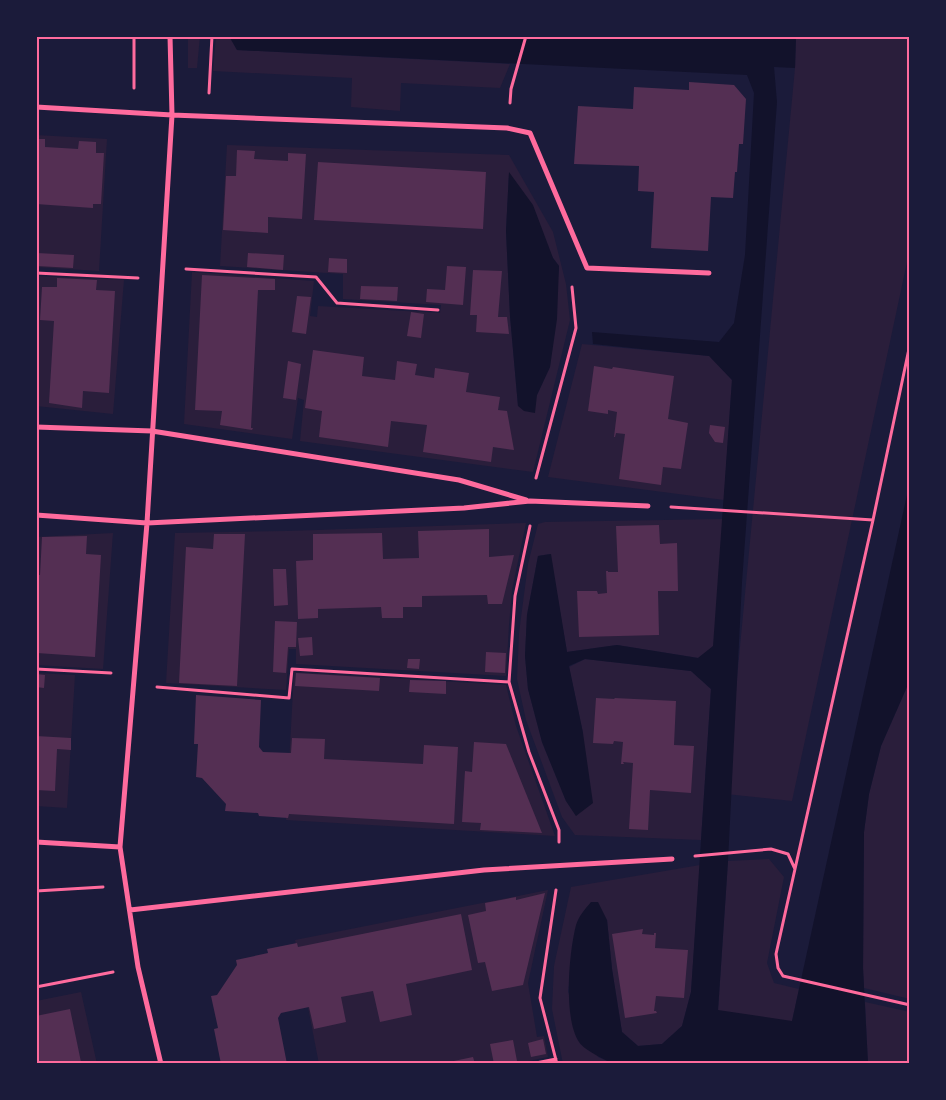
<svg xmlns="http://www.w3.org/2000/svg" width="946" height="1100" viewBox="0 0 946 1100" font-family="'Roboto Serif',serif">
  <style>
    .green { fill: #2a1e3b; fill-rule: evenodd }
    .water { fill: #12122b }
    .building { fill: #542f53 }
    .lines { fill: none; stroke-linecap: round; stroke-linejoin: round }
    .path { stroke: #ff6b9d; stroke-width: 3 }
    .minor { stroke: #ff6b9d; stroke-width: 5 }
    .neatline { fill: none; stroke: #ff6b9d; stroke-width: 2 }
  </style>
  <rect width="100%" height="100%" fill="#1b1b3a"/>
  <!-- green -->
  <path class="green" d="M188 36H200L197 68H188Z
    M216 36H229L237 50 510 64 500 88 401 83 400 111 351 107 352 78 213 71Z
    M796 36H910V248L792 801 726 794 795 68Z
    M36 135 107 139 99 271 36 267Z
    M227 145 509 155 553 232 566 284 570 320 533 472 300 441 304 400 298 398 292 439 184 424 192 272 314 281 310 316 317 317 318 306 440 313 441 305 343 299V274L220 266ZM509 173 553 258 559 266 550 367 537 395 518 406 510 316 506 231Z
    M36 276 124 280 113 414 36 406Z
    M582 344 710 356 732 380 724 500 548 477Z
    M723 519 714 646 698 658 617 645 567 652 550 554 538 556 527 615 525 656 528 689 542 742 566 801 576 816 583 733 569 667 585 659 691 671 711 689 701 840 575 835 562 817 526 720 517 679 519 633 528 564 538 524 545 522Z
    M526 523 512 590 509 625 506 676 296 664V649H289L286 690 166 683 175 533 287 531Z
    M113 533 103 669 36 665V537Z
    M294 672 506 685 516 726 555 836 286 820Z
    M36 673 75 675 67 808 36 806Z
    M910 680V999L864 988 863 968 864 832 869 794 881 746Z
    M769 859 784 877 767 963 774 983 799 989 792 1022 718 1011 728 861Z
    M700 865 691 992 682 1026 662 1044 638 1046 622 1032 612 969 607 920 577 924 572 953 568 992 598 1057 614 1064H563L552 1009 554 966 571 887Z
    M548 890 528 983 537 1037 544 1036 548 1057 514 1064H319L295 940Z
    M81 992 97 1064H36V1001Z
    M865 1002 910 1012V1064H868Z"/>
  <!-- water -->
  <path class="water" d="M229 36H796L795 68 774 67 777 102 742 582 728 861 718 1010 792 1021 910 481V680L881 746 869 794 864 832 863 968 868 1064H614C604 1059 585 1051 579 1042 563 1018 569 952 576 925 579 916 585 909 591 902H598L607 920 612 969 622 1032 638 1046 662 1044 682 1026 691 992 711 689 691 671 585 659 569 666 583 733 593 803 576 816 566 801 542 742 528 689 525 656 527 615 538 556 551 554 567 652 617 645 698 658 713 646 732 380 709 356 593 344 592 332 719 342 734 323 745 255 754 93 747 75 237 50Z
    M509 172 533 205 553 258 559 266 557 319 550 367 537 395 535 413 524 411 518 406 510 316 506 231Z"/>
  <!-- building -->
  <path class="building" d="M689 82 734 85 746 99 743 144H739L737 172H735L733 198 711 197 708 251 651 248 654 192 638 191 639 166 574 164 578 106 633 109 634 87 689 90Z
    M36 139H45V147L62 148 78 149 79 141 96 142V153H104L101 204H93V208L36 204Z
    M237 150 255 151 254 159 288 161V153L306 154 302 219 268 217V233L223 230 226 176H236Z
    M318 162 486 172 483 229 314 220Z
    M37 253 74 255 73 268 37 266Z
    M248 253 284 255 283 270 247 267Z
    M329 258 347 259V273L328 272Z
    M447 266 466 267 463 305 426 302 427 289 445 290Z
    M473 270 502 271 498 317H507L509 334 476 332 477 315H470Z
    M202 275 275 279V290H258L251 428H253L252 430 220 425 222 411 195 410Z
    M57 278 97 280 96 290 115 291 109 393 83 391 82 408 49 403 54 321 40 320 42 287H57Z
    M361 286 398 287 397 301 360 299Z
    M297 296 311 297 306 334 292 332Z
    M411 312 424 314 421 338 407 336Z
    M313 350 364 357 362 376 395 380 397 361 417 364 415 375 434 378 435 368 469 373 466 392 500 397 498 410 507 411 514 450 493 447 491 462 423 452 427 425 391 421 388 447 319 437 322 411 305 408Z
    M288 361 301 364 296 400 283 398Z
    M594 366 612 369 613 367 674 376 668 419 688 423 681 469 663 467 661 485 619 479 625 434 616 433 615 437H614L617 412 608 410V414L588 411Z
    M710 425 725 427 723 443 715 442 709 433Z
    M659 525 660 544 677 543 678 591H658L659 635 579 637 577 591H597L598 594 607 593 606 571H608V572H618L616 526Z
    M489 529V557L514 555 502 604H488L487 595 422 596V607H403V618H382L381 607 318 609V618L298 619 296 561 313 560V534L382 533 383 559 419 558 418 531Z
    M214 534H245L237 686 179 683 186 547 213 549Z
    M87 536 86 554 101 555 95 657 37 653 38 620 36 619V575H40L42 537Z
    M273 569H286L288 605 274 606Z
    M275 621 297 622 296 647H288L286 673 273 672Z
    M312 637 313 655 300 656 298 638Z
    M486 652 506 653 505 673 485 672Z
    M408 659H420L419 669 407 668Z
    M296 673 380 678 379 691 295 686Z
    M36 674 45 675 44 688 36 687Z
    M410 680 446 681V694L409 692Z
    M196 695 261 700 259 747 263 752 291 753 292 738 325 739 324 759 423 764 424 745 458 747 454 824 289 814 288 818 259 816 258 813 225 811 226 804 202 778 196 777 198 744H194Z
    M596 698 615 699 614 698 676 701 674 745 694 746 691 793 650 790 648 830 629 829 633 763 623 762 624 764H621L623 742 614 741 613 744 593 743Z
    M36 736 71 738V750L57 749 55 791 36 790Z
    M474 742 506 744 542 833 480 830 481 823 462 822 465 771 472 772Z
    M545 893 523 985 492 991 485 962 478 963 468 915 486 911 485 903 516 897V900Z
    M461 914 472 970 406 984 412 1015 380 1022 373 991 341 997 346 1022 314 1029 309 1007 281 1013 278 1018 287 1064H221L214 1029 218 1028 211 996 217 995 237 965 236 960 268 953 267 949 297 943 298 947Z
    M643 929 642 934 654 935V933H656L655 948 688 950 684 998 656 996 654 1011H656L657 1013 625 1018 612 934Z
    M70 1009 81 1062 75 1064H36V1016Z
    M543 1039 546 1054 531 1057 528 1043Z
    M513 1040 517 1061 503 1064H494L490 1044Z
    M473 1057 475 1064H444V1063Z"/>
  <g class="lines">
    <!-- path -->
    <path class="path" d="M134 36V88
      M209 93 212 36
      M510 103 511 89 526 36
      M186 269 316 277 337 303 438 310
      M36 273 138 278
      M536 478 576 328 572 287
      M671 507 873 520
      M530 526 515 596 509 682 529 752 559 830V842
      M36 669 111 673
      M157 687 289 698 292 669 509 682
      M695 856 771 849 788 854 795 869 776 954 778 968 783 976 910 1005
      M795 869 873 520 910 344
      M556 890 540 998 557 1064
      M36 891 103 887
      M36 987 113 972
      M531 1064 556 1059"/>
    <!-- minor -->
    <path class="minor" d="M36 107 172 115 507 128 530 133 587 268 709 273
      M36 427 152 431 459 480 526 500
      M36 515 147 523 464 508 530 501 648 506
      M36 842 120 847
      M130 910 484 870 672 859
      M161 1064 138 967 120 847 147 523 162 279 172 115 170 36"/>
  </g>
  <!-- border -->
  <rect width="946" height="1100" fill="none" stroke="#1b1b3a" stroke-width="75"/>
  <rect x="38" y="38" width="870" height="1024" class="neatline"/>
</svg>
